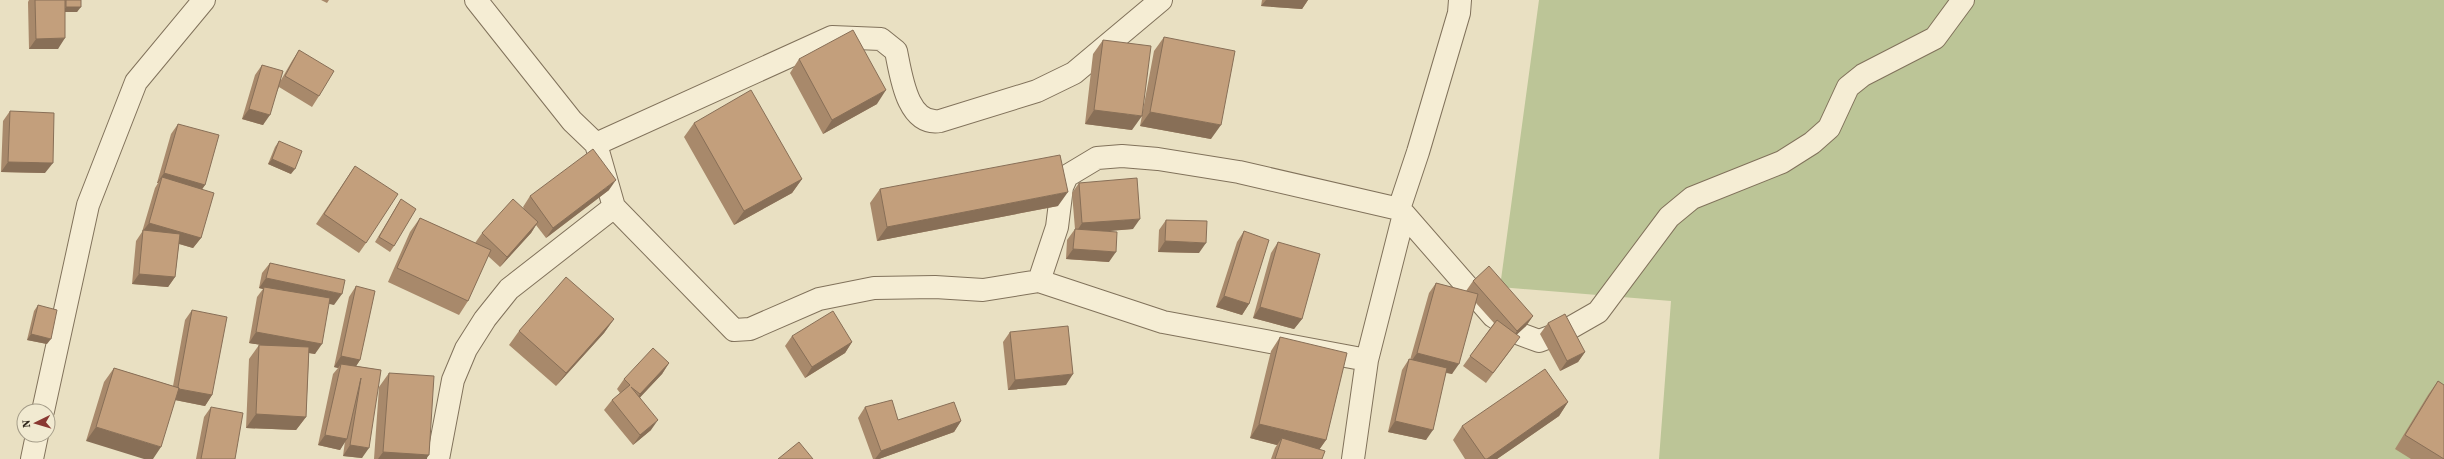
<svg xmlns="http://www.w3.org/2000/svg" width="2444" height="459" viewBox="0 0 2444 459" font-family="'Source Serif 4',serif">
  <style>
    .green { fill: #bcc597 }
    .lines { fill: none; stroke-linecap: round; stroke-linejoin: round }
    .minor-casing { stroke: #81725b; stroke-width: 24 }
    .minor { stroke: #f5edd4; stroke-width: 22 }
    .wall { fill: #a8896b }
    .shaded-wall { fill: #886f57 }
    .building { fill: #c39f7c; stroke: #886f57 }
  </style>
  <rect width="100%" height="100%" fill="#e9e0c2"/>
  <!-- green -->
  <path class="green" d="M1539 0H2444V459H1659L1671 301 1500 287Z"/>
  <g class="lines">
    <!-- minor casing -->
    <g class="minor-casing">
      <path id="minor" d="M476 0 572 121 596 144 614 207 734 330 750 329 819 299 874 288 935 287 983 290 1039 281 1163 322 1367 360
        M596 144 832 37 881 39 896 51C901 75 907 126 940 121L1037 91 1074 73 1161 0
        M1404 214 1493 316 1520 334 1539 341 1563 332 1598 312 1669 217 1692 198 1782 162 1812 143 1829 128 1848 87 1863 75 1935 38 1963 0
        M1039 281 1057 227 1062 187 1067 176 1097 158 1122 156 1158 159 1239 172 1399 209
        M43 411 88 205 136 82 204 0
        M32 459 37 435
        M438 459 453 380 466 349 485 319 509 289 614 207
        M1353 459 1367 360 1404 214 1399 209 1418 152 1459 13 1460 0"/>
    </g>
    <!-- minor -->
    <use href="#minor" class="minor"/>
  </g>
  <!-- wall -->
  <path class="wall" d="M29 0H81L77 12H65L58 49H29L28 2Z
    M321 0H329L327 3Z
    M1262 0H1308L1302 9 1261 6Z
    M1164 37 1211 139 1140 126 1154 51Z
    M1103 40 1132 130 1085 124 1093 54Z
    M299 50 319 96 312 107 279 87 263 125 242 119 255 75 262 65 281 80 292 61Z
    M799 59 877 104 823 134 790 73Z
    M10 111 45 173 1 172 3 121Z
    M694 123 802 179 792 193 734 225 684 137Z
    M178 124 205 185 202 189 201 238 193 248 179 244 175 277 168 287 132 284 136 241 142 232 155 188 158 183H157L171 134Z
    M279 141 291 174 268 164 275 147Z
    M355 166 366 243 359 253 316 224Z
    M1079 183 1133 229 1104 231 1109 262 1066 259 1067 240 1075 229 1072 193Z
    M880 189 1058 206 877 241 870 203Z
    M609 190 546 238 536 225 531 233 500 267 488 256 468 301 459 315 388 282 410 232 420 218 475 243 482 233 526 212 523 207 530 196Z
    M401 199 394 246 390 252 375 242Z
    M1166 220 1199 253 1158 252 1159 230Z
    M1244 231 1249 304 1242 315 1216 307 1237 242Z
    M1278 242 1302 319 1294 329 1253 318 1271 253Z
    M270 263 334 305 329 303 315 354 309 353 306 417 296 430 246 428 249 359 259 345H261L249 343 257 297 263 289 259 288 262 273Z
    M1473 281 1533 316 1526 326 1517 334 1513 347 1486 383 1463 366 1494 323 1476 303 1452 374 1446 373 1426 440 1388 432 1402 370 1409 359 1410 360 1429 293 1436 283 1466 291Z
    M356 286 360 360 356 366 381 370 362 458 343 456 345 441 340 450 318 445 333 374 338 368 334 367 349 297Z
    M38 305 47 344 27 340 34 311Z
    M192 310 212 395 205 406 175 400 86 441 104 382 114 368 173 386 185 320Z
    M614 319 604 333 556 386 509 345 519 331Z
    M1548 323 1585 352 1578 362 1560 371 1540 334Z
    M1010 332 1066 385 1008 390 1003 342Z
    M792 336 852 342 845 353 805 378 785 346Z
    M1280 337 1326 440 1319 450 1322 459H1271L1275 448 1277 445 1250 438 1271 351Z
    M669 363 662 374 640 397 651 430 633 445 604 410 612 400 620 393 617 389 624 379Z
    M389 373 426 459H374L379 387Z
    M2438 381 2444 459H2411L2395 449 2428 395Z
    M1568 402 1559 416 1497 459H1465L1453 440 1462 426Z
    M211 407 235 459H196L204 417Z
    M865 407 898 420 961 421 954 432 879 459H873L858 418Z"/>
  <!-- shaded-wall -->
  <path class="shaded-wall" d="M1266 0H1308L1302 9 1261 6Z
    M66 7H81L77 12H62Z
    M65 38 58 49H29L36 39Z
    M886 90 877 104 823 134 832 120Z
    M249 109 270 115 263 125 242 119Z
    M1094 110 1142 116 1132 130 1085 124Z
    M1150 112 1221 125 1211 139 1140 126Z
    M272 159 295 169 291 174 268 164Z
    M8 162 53 163 45 173 1 172Z
    M164 173 205 185 198 195 162 177 158 183H157Z
    M802 179 792 193 734 225 744 211Z
    M616 180 609 190 546 238 553 228Z
    M1068 192 1058 206 877 241 887 227Z
    M1140 219 1133 229 1075 234 1082 223Z
    M538 222 531 233 500 267 507 257Z
    M149 223 201 238 193 248 143 233V231Z
    M1165 241 1206 243 1199 253 1158 252Z
    M1073 249 1116 252 1109 262 1066 259Z
    M139 274 175 277 168 287 132 284Z
    M266 278 342 294 334 305 264 289V287L263 289 259 288Z
    M1224 296 1249 304 1242 315 1216 307Z
    M1260 307 1302 319 1294 329 1253 318Z
    M1533 316 1526 326 1510 341 1517 331Z
    M614 319 604 333 556 386 566 373Z
    M256 332 322 344 315 354 249 343Z
    M31 334 51 339 47 344 27 340Z
    M852 342 845 353 805 378 812 367Z
    M1585 352 1578 362 1560 371 1567 361Z
    M1417 353 1459 364 1452 374 1410 363Z
    M341 356 360 360 353 371 341 364 338 368 334 367Z
    M669 363 662 374 633 405 640 394Z
    M1073 374 1066 385 1008 390 1015 380Z
    M178 389 212 395 205 406 170 399Z
    M1568 402 1559 416 1497 459H1487Z
    M256 414 306 417 296 430 246 428Z
    M658 420 651 430 633 445 640 435Z
    M961 421 954 432 879 459H875L881 451Z
    M1395 421 1433 430 1426 440 1388 432Z
    M1259 424 1326 440 1316 454 1282 438 1277 445 1250 438Z
    M96 427 161 447 153 459H144L86 441Z
    M325 435 347 439 340 450 318 445Z
    M350 445 369 448 362 458 343 456Z
    M383 452 429 455 426 459H378Z"/>
  <!-- building -->
  <path class="building" d="M35 0H65V38L36 39Z
    M66 0H81V7H66Z
    M853 30 886 90 832 120 799 59Z
    M1164 37 1235 51 1221 125 1150 112Z
    M1103 40 1151 46 1142 116 1094 110Z
    M299 50 334 71 319 96 285 76Z
    M262 65 283 71 270 115 249 109Z
    M751 90 802 179 744 211 694 123Z
    M10 111 54 113 53 163 8 162Z
    M178 124 219 135 205 185 164 173Z
    M279 141 302 151 295 169 272 159Z
    M593 149 616 180 553 228 530 196Z
    M1060 155 1068 192 887 227 880 189Z
    M355 166 398 194 366 243 324 214Z
    M162 177 214 193 201 238 149 223Z
    M1137 178 1140 219 1082 223 1079 183Z
    M401 199 416 209 394 246 379 237Z
    M513 199 538 222 507 257 482 233Z
    M420 218 491 250 468 301 397 268Z
    M1166 220 1207 221 1206 243 1165 241Z
    M1075 229 1117 232 1116 252 1073 249Z
    M143 230 180 234 175 277 139 274Z
    M1244 231 1269 240 1249 304 1224 296Z
    M1278 242 1320 254 1302 319 1260 307Z
    M270 263 345 280 342 294 266 278Z
    M1489 266 1533 316 1517 331 1473 281Z
    M566 277 614 319 566 373 519 331Z
    M1436 283 1478 294 1459 364 1417 353Z
    M356 286 375 291 360 360 341 356Z
    M264 287 330 298 322 344 256 332Z
    M38 305 57 310 51 339 31 334Z
    M192 310 227 317 212 395 179 389V388L178 387Z
    M833 311 852 342 812 367 792 336Z
    M1565 314 1585 352 1567 361 1548 323Z
    M1497 320 1520 337 1493 373 1470 356Z
    M1068 326 1073 374 1015 380 1010 332Z
    M1280 337 1347 353 1326 440 1259 424Z
    M259 345 309 347 306 417 256 414Z
    M653 348 669 363 640 394 631 387 658 420 640 435 612 400 630 385 624 379Z
    M1409 359 1447 368 1433 430 1395 421Z
    M341 364 381 370 369 448 350 445 361 378 347 439 325 435Z
    M114 368 179 388 161 447 96 427Z
    M1545 369 1568 402 1487 459H1485L1462 426Z
    M389 373 434 376 429 455 383 452Z
    M2438 381 2444 385V459L2405 435Z
    M892 400 898 420 954 402 961 421 881 451 865 407Z
    M211 407 243 413 235 459H201Z
    M1282 438 1325 451 1322 459H1275Z
    M799 442 813 459H778Z"/>
  <!-- north arrow -->
  <g transform="translate(36 423) rotate(265)"><circle r="19" fill="#f1ead1" stroke="#a59d89"/>
  <path d="M0-3L7 15L0 10L-7 15Z" fill="#893831"/>
  <text y="-6" font-size="11" font-weight="bold" text-anchor="middle" fill="#32291e">N</text>
  </g>
</svg>
